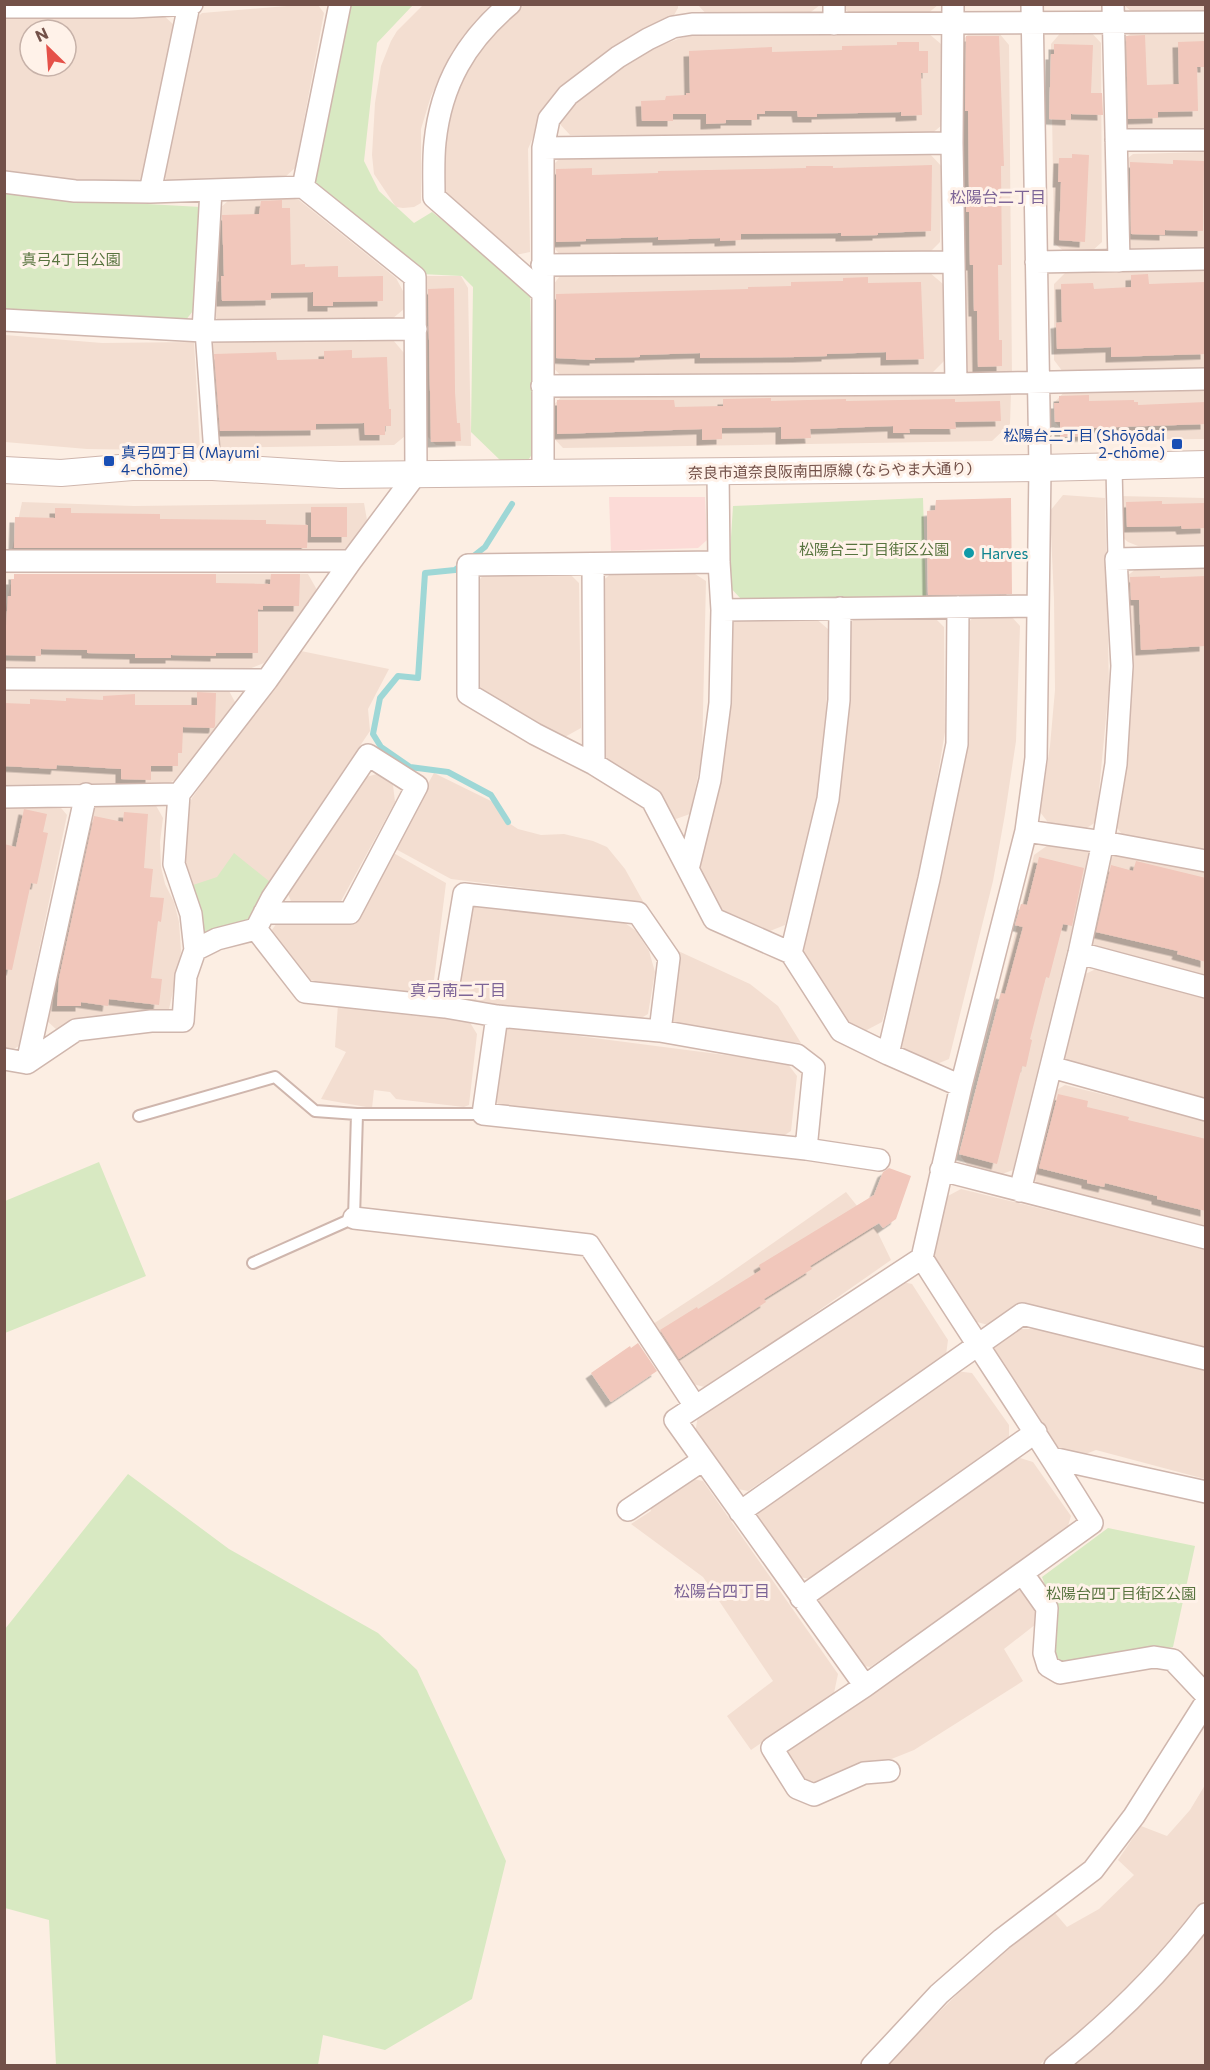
<svg xmlns="http://www.w3.org/2000/svg" width="1210" height="2070" viewBox="0 0 1210 2070" font-family="Commissioner,'Noto Sans JP',sans-serif">
  <style>
    .residential { fill: #f3ded1; fill-rule: evenodd }
    .commercial { fill: #fcdbd7 }
    .green { fill: #d8e9c2 }
    .lines { fill: none; stroke-linecap: round; stroke-linejoin: round }
    .stream { stroke: #9ed7d6; stroke-width: 6 }
    .building { fill: #f1c7bb; filter: url(#shadow) }
    .service-casing { stroke: #cfb6ad; stroke-width: 14 }
    .pedestrian-casing { stroke: #cfb6ad; stroke-width: 18 }
    .minor-casing { stroke: #cfb6ad; stroke-width: 24 }
    .tertiary-casing { stroke: #cfb6ad; stroke-width: 28 }
    .service { stroke: #fff; stroke-width: 10 }
    .pedestrian { stroke: #fff; stroke-width: 15 }
    .minor { stroke: #fff; stroke-width: 21 }
    .tertiary { stroke: #fff; stroke-width: 26 }
    .transit-dot { fill: #1a4fb4; stroke: #fff2e9; stroke-width: 2 }
    .culture-dot { fill: #0f9aa8; stroke: #fff2e9; stroke-width: 2 }
    .labels { text-anchor: middle; dominant-baseline: central; stroke-width: 6; stroke-linejoin: round; paint-order: stroke }
    .park-label { font-size: 15px; fill: #58743f; stroke: #fff2e9 }
    .transit-label { font-size: 15px; fill: #164399; stroke: #fff2e9; text-anchor: end }
    .street-label { font-size: 15px; fill: #735149; stroke: #fff2e9 }
    .culture-label { font-size: 15px; fill: #0d838f; stroke: #fff2e9; text-anchor: start }
    .neighbourhood-label { font-size: 16px; fill: #7d6597; stroke: #fff2e9 }
  </style>
  <defs>
    <filter id="shadow"><feDropShadow dx="-5.5" dy="5.5" stdDeviation="0" flood-color="#0004"/></filter>
  </defs>
  <rect width="100%" height="100%" fill="#fceee3"/>
  <!-- residential -->
  <path class="residential" d="M525 4 678 5V8L670 22 541 118 528 149 530 252 511 256 442 194V147L449 114 460 82 480 48 499 27Z
    M299 5H318L324 13 295 168 284 178 170 184 162 174 191 23 202 13Z
    M423 5H494L457 47 443 70 431 96 421 129V203L414 207 403 208 396 207 374 174 372 155 375 103 381 66 391 41 397 31Z
    M698 5H697H820L807 15 709 17Z
    M840 5H938L927 14H851Z
    M1124 5H1205V11L1132 12Z
    M4 14H162L174 25 144 177 130 185 5 175ZM30 30H66V66H30Z
    M1063 30 1090 31 1101 43 1102 242 1092 251 1066 253 1054 243 1051 44Z
    M1205 30V131L1133 132 1121 122 1119 43 1134 31Z
    M928 33 941 44 942 125 930 135H570L559 123 574 103 626 63 654 48 681 38 700 34Z
    M970 33H999L1009 45 1012 378 969 375 965 369 957 45Z
    M1205 152V251L1134 252 1122 242V163L1133 154Z
    M930 154 942 167 940 242 929 253 561 256 549 242 547 171 561 157Z
    M283 196 299 200 396 278 404 293V309L392 319 221 323 209 310 219 209 229 200Z
    M1205 270V371L1063 372 1054 360V284L1067 271Z
    M929 272 943 284 944 361 933 372 561 376 549 363V290L560 276Z
    M423 276H461L468 288 471 446 436 445 425 434Z
    M5 335 102 343 194 342 200 448 157 450 87 449 5 442Z
    M393 340 404 353 405 436 394 445 214 448 207 342Z
    M1205 389V439L1072 440 1055 422 1054 403 1066 390Z
    M1011 392 1010 424 992 441 563 448 550 434 547 412 563 395Z
    M1063 495 1105 498 1109 687 1096 822 1082 831 1050 825 1040 812 1050 746 1055 690 1054 599 1050 511Z
    M1118 496 1205 498V546H1138L1128 542 1121 536Z
    M22 502 134 506 364 503 367 520 347 548 334 554 11 555Z
    M1137 568H1205V847L1198 853 1124 837 1115 825 1126 577Z
    M566 570 579 583 581 728 563 738 482 690 475 679 474 586 487 571Z
    M613 572H692L706 581 702 756 690 814 673 820 654 789 609 763 602 750 600 583Z
    M23 574H308L317 590 264 663 249 669H5V614L10 585Z
    M1010 615 1020 626 1016 741 1005 814 993 881 949 1059 932 1066 904 1053 897 1041 928 922 965 627 974 616Z
    M739 616 814 617 828 629 826 733 813 820 785 925 770 931 712 905 698 871 726 627Z
    M857 616H933L944 627 945 732 923 863 900 960 882 1022 863 1032 844 1021 800 956 846 628Z
    M296 650 389 669 368 709 370 731 243 920 209 924 180 859 183 818 192 798Z
    M227 687 236 704 183 776 169 783 5 785 4 689Z
    M434 773 493 802 504 820 518 829 541 835 564 834 593 841 607 847 625 869 644 903 451 879 392 847Z
    M377 774 393 785 395 802 341 901 325 906 292 904 287 891 362 778Z
    M100 802H154L163 818 160 842 161 867 165 884 174 902 179 922 181 951 179 964 169 1009 155 1018 58 1031 44 1018 86 813Z
    M5 803H57L67 815 19 1046 6 1053H5Z
    M1048 845 1089 852 1073 926 1013 1170 994 1177 972 1171 961 1157 1034 855Z
    M390 851 446 883 433 988 420 997 308 980 268 935 277 923 350 925Z
    M1102 853 1205 872V976L1106 951 1093 945 1088 939Z
    M475 902 621 920 636 931 649 951 655 972 648 1014 633 1023 463 1003 452 989 463 912Z
    M676 950 750 984 778 1006 801 1043 678 1029 667 1017Z
    M1096 969 1205 997V1100L1070 1066 1061 1052 1081 976Z
    M338 1004 469 1021 477 1034 469 1105 464 1107 396 1099 390 1092 374 1090 372 1108 321 1099 346 1052 335 1047Z
    M509 1027 787 1063 797 1076 791 1131 777 1140 498 1104 490 1092 496 1036Z
    M1065 1085 1205 1120V1230L1039 1187 1030 1173 1051 1093Z
    M961 1189 1205 1249V1351L1003 1314 988 1325 970 1320 932 1254 946 1197Z
    M846 1192 877 1231 891 1260 708 1388 689 1383 650 1326 720 1280Z
    M898 1281 912 1284 948 1340 946 1355 748 1491 733 1488 695 1434 698 1415Z
    M1018 1329H1040L1205 1371V1479L1096 1450 1078 1457 1061 1451 1011 1378 991 1346Z
    M955 1371 972 1373 1009 1425V1441L810 1579 794 1576 756 1524 759 1507Z
    M1020 1458 1033 1462 1071 1516 1066 1533 870 1667 852 1664 817 1610 819 1595Z
    M688 1478 703 1481 838 1674 834 1693 751 1750 727 1716 773 1681 703 1577 631 1524 651 1511 649 1503Z
    M1022 1586 1037 1605 1036 1624 1004 1649 1023 1681 914 1750 869 1768 802 1788 785 1764 787 1749Z
    M1205 1785V1899L1152 1964 1105 2010 1039 2065 884 2066 982 1970 1016 1940 1055 1913 1067 1927 1099 1909 1134 1875 1118 1860 1141 1826 1167 1836 1190 1810Z
    M1205 1929 1206 2062 1203 2064 1069 2066Z"/>
  <!-- commercial -->
  <path class="commercial" d="M609 497H705L707 540 698 548 611 551Z"/>
  <!-- green -->
  <path class="green" d="M349 5H413L377 43 364 161 379 191 414 223 432 212 530 289 534 451 527 462 501 461 471 432 473 287 462 276 421 274 319 190 312 174Z
    M4 189 75 200 201 207 193 311 185 321 5 312Z
    M923 498 926 599H741L728 585 733 506Z
    M234 853 270 882 261 895 255 921 201 933 193 885 217 877Z
    M99 1162 146 1276 5 1333V1201Z
    M128 1474 229 1549 378 1633 417 1670 506 1861 472 1999 385 2050 323 2035 318 2065H56L49 1920 5 1908V1629Z
    M1108 1528 1195 1546 1173 1647 1060 1665 1052 1655 1054 1610 1042 1577Z"/>
  <g class="lines">
    <!-- stream -->
    <path class="stream" d="M471 558 485 547 512 504
      M463 564 455 570 425 573 418 678 398 676 380 698 373 734 381 747 410 767 448 772 491 795 508 822"/>
  </g>
  <!-- building -->
  <path class="building" d="M1145 35 1147 85 1179 84 1178 42 1206 41V67H1197L1198 111 1158 112V118L1128 119 1126 36Z
    M966 36H999L1004 166H1001L1002 265H998L999 340H1002V366L978 367 977 311H974L973 265H970L969 212H966V189L969 188 968 111H965Z
    M897 42H919V51H928V73H921L922 115 901 116V112L817 114V117H798L797 111H765V114H757V120H726V123L706 124V114H673V121H642L641 101 665 100 666 96 686 95V93H690L689 51 772 47V52L842 50V46L897 45Z
    M1054 44 1093 45 1091 93H1102L1103 115 1071 114V120L1049 119 1051 54H1054Z
    M1072 154 1089 155 1085 242 1059 240 1061 182H1058L1059 158H1072Z
    M1173 160 1204 161 1203 231 1165 230V235L1131 234 1130 162 1173 164Z
    M932 165 931 231 878 233V235L841 236V233L741 234V240L720 241V238L658 240V237L586 239V241L556 242V169L592 168V175L658 173V171L806 168V166H833V168Z
    M282 200V208H290L291 265 305 264V267L338 266V277L383 276V301L333 302V306H313V292L271 293V300L222 301 221 276H224L222 215 259 214 261 201Z
    M1148 274 1149 284 1206 282V354L1111 357V347L1057 349 1056 323 1062 322 1061 284 1093 283 1094 289 1131 287V275Z
    M868 277V283L921 282 924 359 886 360V352L827 354V356L798 357 700 358V353L640 355V357L595 358V360L556 358V294L748 289V287L791 286V282L843 281V278Z
    M454 288 455 392 457 423H460L461 441 431 442 428 289Z
    M352 350V358L387 357 389 409H391V426H385V435H365L364 423 316 424V430L220 431 214 354 276 352 277 360 324 359V351Z
    M1089 395V401L1134 400V402H1138V405L1206 402V424L1090 428V436L1060 437V422H1055L1054 403H1059V396Z
    M771 398V401L846 399V401L955 399V402L1000 401 1001 421 955 422 956 429H909L910 433H893V426L810 429 811 438 781 439V427L722 428V439L702 440V429L557 434V400H674L675 407 723 406V399Z
    M1011 498 1012 594 928 595 927 511 935 510 936 500Z
    M1162 501V504L1206 503V528L1182 529 1181 526 1127 527 1126 502Z
    M311 507H347V537H311Z
    M55 508H71V513L160 514V519L266 520V524L308 525 307 548H14L15 517 55 518Z
    M14 574H216V583L270 584 271 574H300L299 606H263V610L258 609V653H216V656L171 655V658H135V654L87 653V650L41 649V656L4 655 8 596H11V579H14Z
    M1160 576V578L1206 576 1205 646 1141 650 1139 600H1131L1130 577Z
    M197 692 216 693 215 726 214 728 183 727 182 753H178V766H151V780L121 779V769L57 765 56 769 4 766V703L30 704V699L66 701V698L103 700V696L135 694V705H197Z
    M24 809 47 814 43 832 48 833 37 884 31 883 12 970 4 969V844L16 847Z
    M124 812 148 814 144 868 153 869 150 897 164 898 161 922 158 921 151 978 162 979 159 1005 109 999 108 1006 81 1002V1006H57L59 978 94 816 123 822Z
    M1039 857 1084 868 1072 926 1063 924 1049 978 1046 977 1030 1039 1032 1040 1026 1067 1022 1066 997 1164 959 1154 1001 993 1005 994 1023 927 1015 925 1021 904 1027 905Z
    M1136 861 1206 878V962L1177 954 1178 951 1096 932 1111 865 1133 871Z
    M1058 1094 1088 1101 1087 1107 1129 1117 1128 1120 1206 1139V1211L1157 1199V1196L1105 1183 1104 1187 1087 1183V1180L1039 1168Z
    M889 1168 911 1176 896 1219 883 1228 879 1223 810 1266 812 1269 764 1299 766 1302 679 1359 660 1330 697 1307 698 1309 761 1270 759 1265 874 1195 883 1172Z
    M638 1343 657 1371 611 1402 591 1373 630 1346 631 1348Z"/>
  <g class="lines">
    <!-- service casing -->
    <g class="service-casing">
      <path id="service" d="M139 1116 275 1077 315 1111 357 1114H483
        M253 1263 354 1218 357 1114"/>
    </g>
    <!-- pedestrian casing -->
    <g class="pedestrian-casing">
      <path id="pedestrian" d="M203 331 213 467
        M1114 467 1116 559"/>
    </g>
    <!-- minor casing -->
    <g class="minor-casing">
      <path id="minor" d="M510 4C466 41 441 84 435 142 433 160 434 179 434 197L542 292
        M834 4V24
        M953 4 952 143 956 384
        M1113 4 1119 261
        M4 7H132L192 4
        M1116 140H1206
        M543 148 952 143
        M4 182 75 191 150 192 303 187
        M150 192 189 5
        M1036 262 1206 259
        M542 265 954 262
        M4 320 203 331 416 329
        M203 331 211 190
        M542 386 956 384 1206 379
        M718 471 719 562 722 610
        M543 473V148L549 119 568 95 618 57 648 39 673 27 692 24 1206 22
        M4 561H351
        M719 562 468 565V694L535 734 594 764 652 800 714 919 791 953 841 1031 888 1054
        M593 564 594 764
        M958 607 957 744 929 879 888 1054 961 1086
        M4 679 267 680
        M4 797 179 794 267 680 351 561 416 474 415 277 303 187 340 4
        M1026 831 1103 842 1206 861
        M688 869 710 780 720 703 722 610 1038 606
        M256 929 305 992 445 1007 497 1016 660 1031 797 1055 814 1068 806 1149
        M195 950 217 939 256 929 272 898 368 755 417 786 350 913H264
        M791 953 828 799 839 700 840 608
        M1079 953 1206 987
        M445 1007 464 894 638 913 669 958 660 1031
        M497 1016 483 1114 806 1149 879 1160
        M4 1059 27 1063 76 1030 151 1021H183L186 976 195 950 191 914 174 864 179 794
        M27 1063 86 794
        M1051 1067 1206 1110
        M941 1170 1206 1238
        M1020 1191 1079 953 1103 842 1116 764 1122 666 1116 559 1206 557
        M354 1218 589 1245 695 1406
        M922 1258C978 1347 1037 1433 1092 1523L865 1686 675 1420 922 1258 961 1086 1026 831 1036 758 1040 468 1032 4
        M1052 1458 1206 1492
        M628 1510 703 1460
        M740 1512 1022 1314 1206 1359
        M1023 1574 1047 1608 1044 1653 1048 1666 1060 1673 1154 1657 1173 1660 1206 1695
        M801 1598 1036 1432
        M865 1686 772 1748 797 1788 814 1795 864 1773 889 1771
        M872 2066 939 1994 1002 1939 1093 1870 1134 1816 1206 1702
        M1055 2066C1111 2022 1163 1970 1206 1914"/>
    </g>
    <!-- tertiary casing -->
    <g class="tertiary-casing">
      <path id="tertiary" d="M4 470 61 473 132 467H213L340 475 1040 468 1206 464"/>
    </g>
    <!-- service -->
    <use href="#service" class="service"/>
    <!-- pedestrian -->
    <use href="#pedestrian" class="pedestrian"/>
    <!-- minor -->
    <use href="#minor" class="minor"/>
    <!-- tertiary -->
    <use href="#tertiary" class="tertiary"/>
  </g>
  <!-- markers -->
  <g class="transit-dot">
    <rect x="1171" y="438" width="12" height="12" rx="3"/>
    <rect x="103" y="455" width="12" height="12" rx="3"/>
  </g>
  <circle class="culture-dot" cx="969" cy="553" r="6"/>
  <g class="labels">
    <!-- park labels -->
    <g class="park-label">
      <text x="71" y="259">真弓4丁目公園</text>
      <text x="874" y="549">松陽台三丁目街区公園</text>
      <text x="1121" y="1593">松陽台四丁目街区公園</text>
    </g>
    <!-- transit labels -->
    <g class="transit-label">
      <text x="1165" y="435">松陽台二丁目 (Shōyōdai<tspan x="1165" dy="17">2-chōme)</tspan></text>
      <text x="121" y="452" text-anchor="start">真弓四丁目 (Mayumi<tspan x="121" dy="17">4-chōme)</tspan></text>
    </g>
    <!-- street labels -->
    <g class="street-label">
      <text transform="translate(830 470) rotate(-1)">奈良市道奈良阪南田原線 (ならやま大通り)</text>
    </g>
    <!-- culture labels -->
    <g class="culture-label">
      <text x="981" y="553">Harves</text>
    </g>
    <!-- neighbourhood labels -->
    <g class="neighbourhood-label">
      <text x="998" y="196">松陽台二丁目</text>
      <text x="458" y="989">真弓南二丁目</text>
      <text x="722" y="1590">松陽台四丁目</text>
    </g>
  </g>
  <!-- border -->
  <rect width="1210" height="2070" fill="none" stroke="#735149" stroke-width="12"/>
  <!-- north arrow -->
  <g transform="translate(48 48) rotate(335)"><circle r="28" fill="#fff2e9" stroke="#c7b2a9" stroke-width="1.5"/>
  <path d="M0-4.5L10 22L0 15L-10 22Z" fill="#e55149"/>
  <text y="-9" font-size="16" font-weight="bold" text-anchor="middle" fill="#735149">N</text>
  </g>
</svg>
